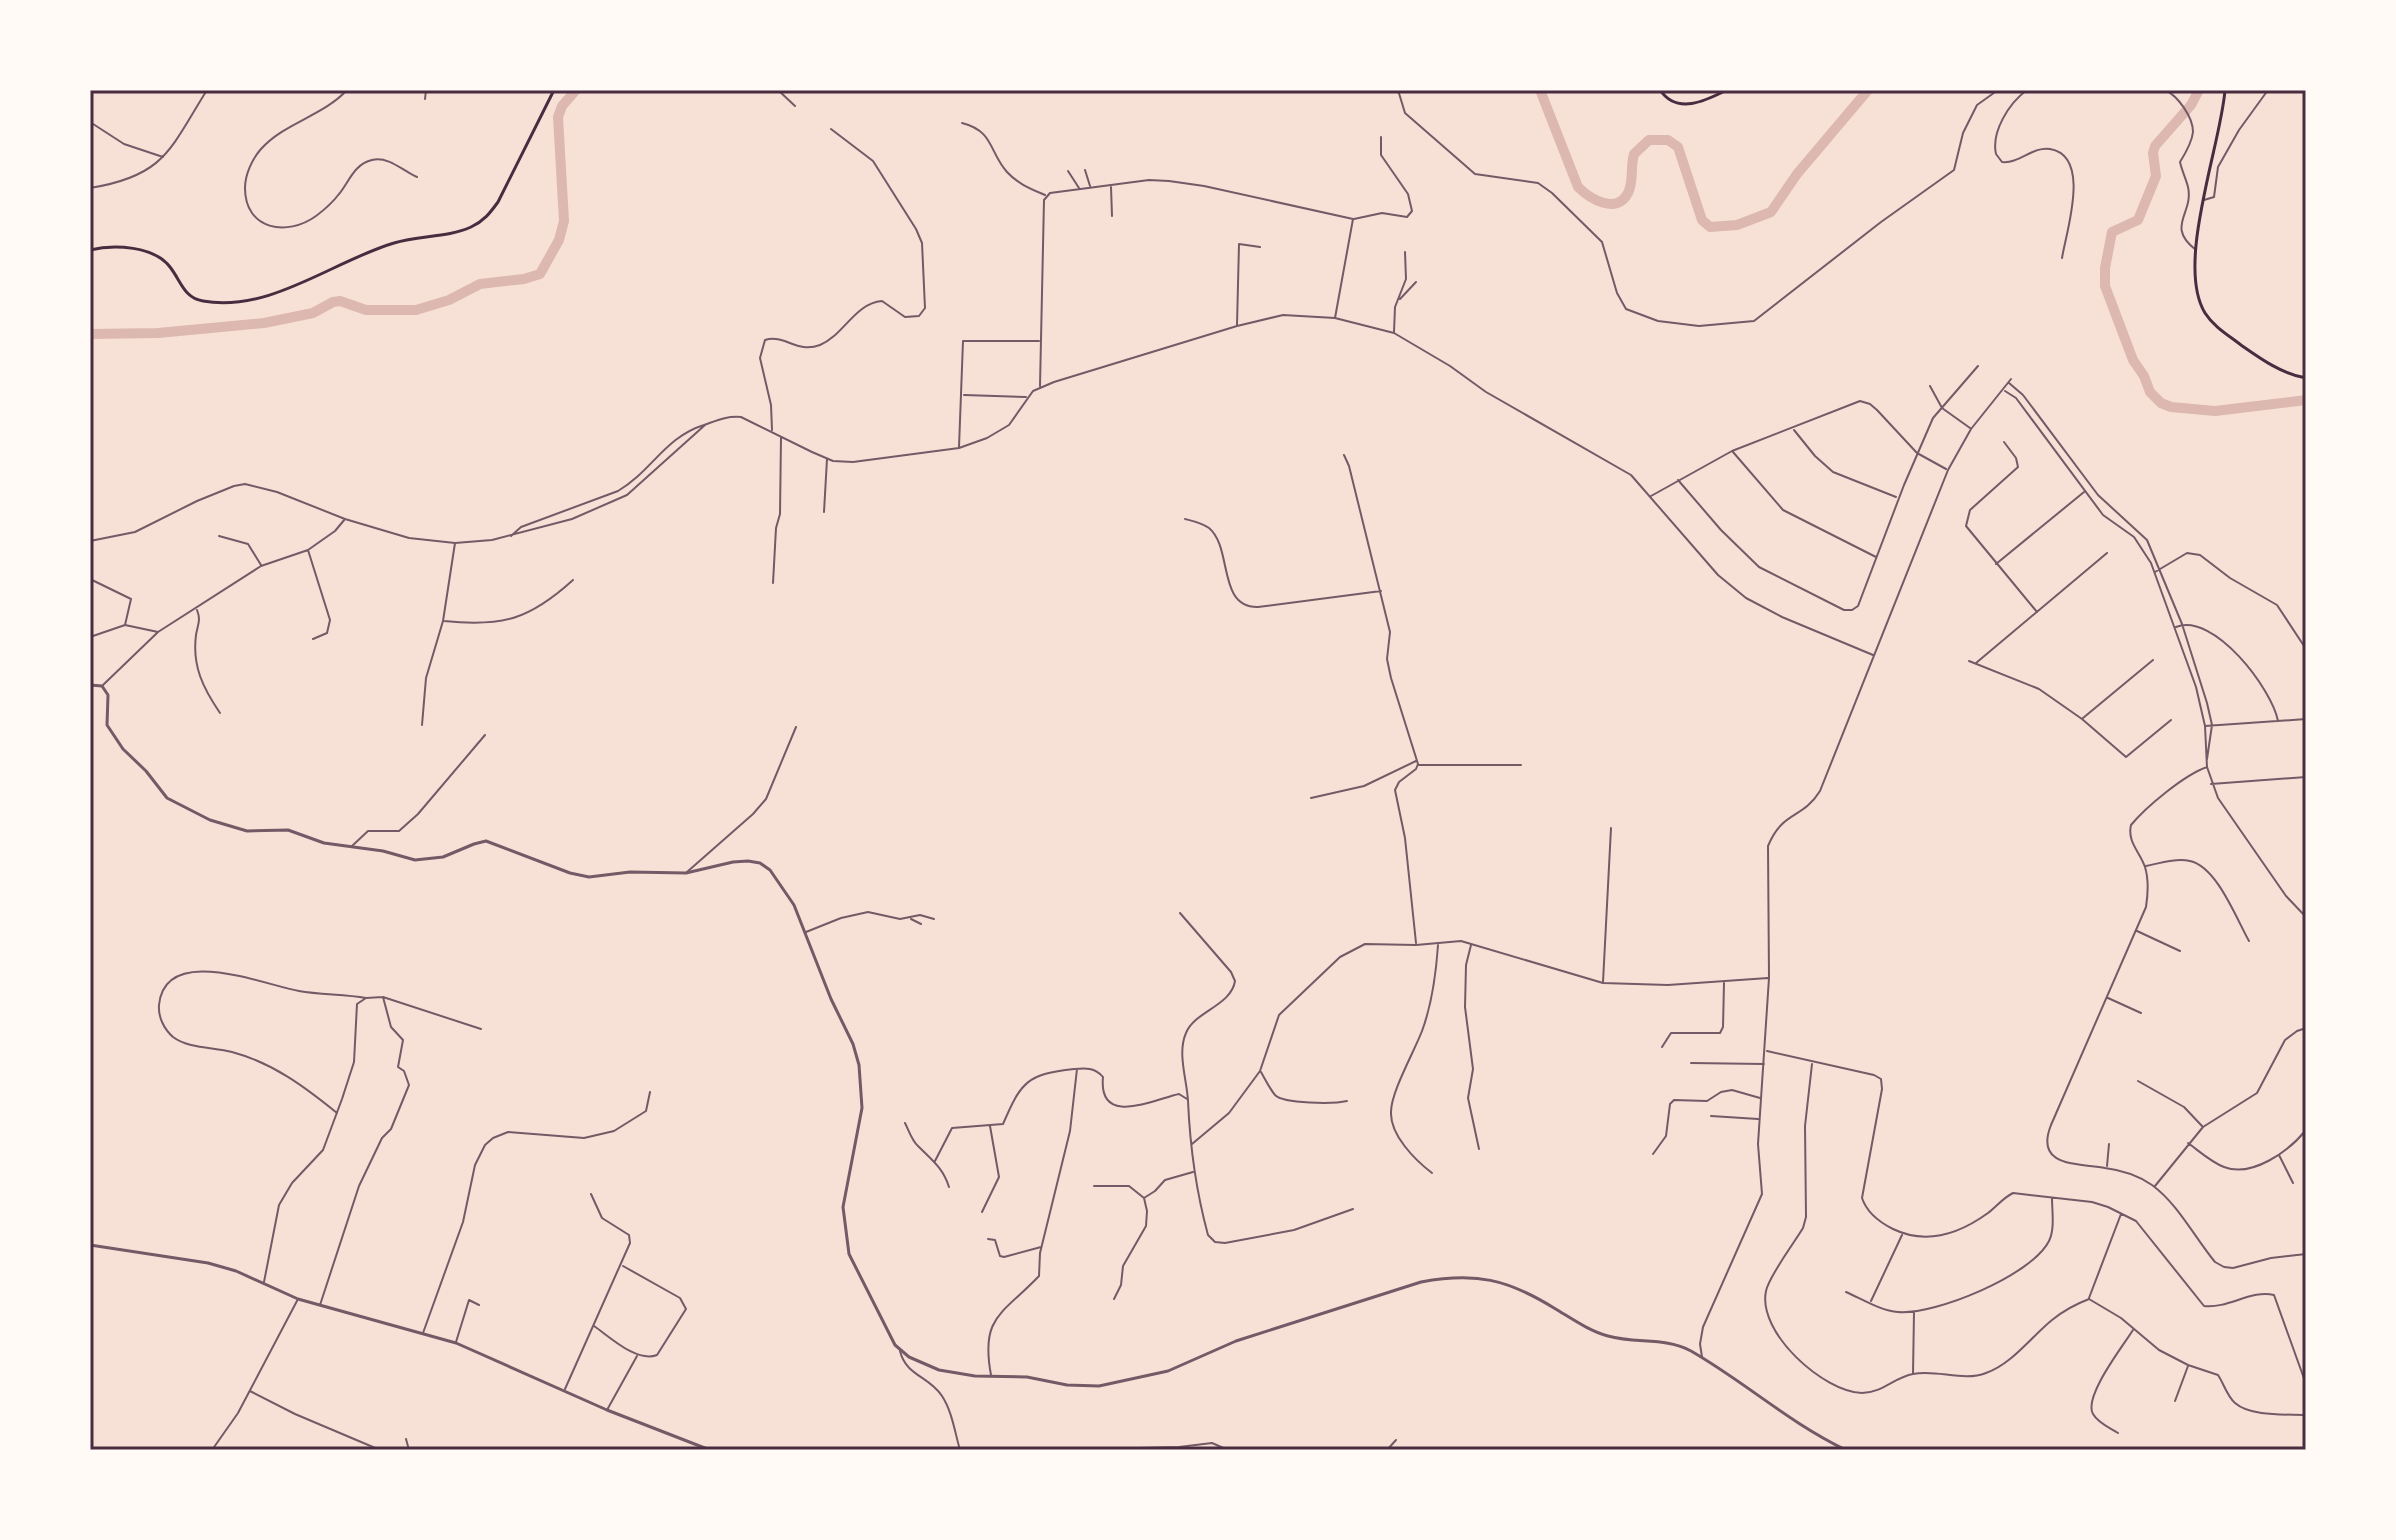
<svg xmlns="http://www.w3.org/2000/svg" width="2396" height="1540" viewBox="0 0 2396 1540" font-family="Barlow,sans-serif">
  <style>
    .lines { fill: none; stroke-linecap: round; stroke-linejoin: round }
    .river { stroke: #dcb8b0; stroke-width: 10 }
    .minor { stroke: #755966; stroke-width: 2 }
    .tertiary { stroke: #755966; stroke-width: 3 }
    .secondary { stroke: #4a2c40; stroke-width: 3 }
    .neatline { fill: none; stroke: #4a2c40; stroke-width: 3 }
  </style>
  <rect width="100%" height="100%" fill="#f7e1d7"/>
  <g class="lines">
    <!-- river -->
    <path class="river" d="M1540 90 1578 187C1590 199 1617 215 1628 193 1634 182 1630 167 1634 154L1649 140H1668L1678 147 1702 220 1710 227 1737 225 1771 212 1797 174 1868 90
      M2199 90 2191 105 2155 146 2153 153 2156 176 2138 220 2112 232 2105 268V286L2133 360 2144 376 2150 392 2161 403 2171 407 2215 411 2306 400
      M90 334 158 333 264 323 313 313 333 302 340 301 366 310H416L449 300 480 284 524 279 540 274 559 240 564 221 558 117 562 106 576 90"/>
    <!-- minor -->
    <path class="minor" d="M347 90C323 116 284 123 261 149 252 159 245 175 245 188 245 230 287 237 316 216 324 210 333 202 339 194 349 182 354 164 372 160 389 156 403 171 417 177
      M778 90 795 106
      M1398 90 1405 113 1475 174 1538 183 1552 193 1602 242 1617 293 1626 309 1658 321 1699 326 1754 321 1881 222 1954 170 1963 133 1977 105 1998 90
      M2027 90C2009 103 1991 132 1996 154L2002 162C2019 164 2033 146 2050 149 2092 156 2066 232 2062 258
      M2165 90C2178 96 2193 117 2193 132 2192 142 2185 154 2180 162 2182 171 2186 179 2188 187 2194 214 2165 226 2196 250
      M425 99 426 90
      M90 122 124 144 163 157
      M962 123C994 131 989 152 1007 172 1018 184 1031 189 1045 195
      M1085 170 1090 186
      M1068 171 1079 188
      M1111 187 1112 216
      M90 188C165 176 170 149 207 90
      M2204 200 2214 197 2218 167 2239 130 2268 90
      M1354 219 1382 213 1407 217 1412 211 1408 194 1381 155V137
      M1400 299 1416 282
      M1237 325 1239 244 1260 247
      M1394 332 1395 307 1406 279 1405 252
      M2009 383 2023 395 2098 495 2147 540 2182 624 2207 703 2212 725 2207 759
      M1040 386 1044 200 1050 193 1149 180 1169 181 1204 186 1353 219 1335 318
      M1930 386 1942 408 1970 428
      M2005 391 2016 398 2103 515 2134 537 2151 563 2196 687 2205 726 2207 767 2218 798 2286 896 2306 917
      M964 395 1026 397
      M772 430 771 405 760 358 765 340C785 334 797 354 820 345 843 336 855 303 882 301L905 317 919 316 925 308 922 243 916 229 873 161 831 129
      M1794 430 1815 456 1833 472 1896 497
      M2004 442 2016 458 2018 467 1970 510 1966 526 2037 612
      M959 447 963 341H1039
      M1733 452 1783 510 1876 557
      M1344 455 1349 466 1390 632 1387 659 1391 678 1418 764 1416 769 1399 782 1395 790 1405 838 1416 943
      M1678 480 1721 530 1759 567 1844 610H1852L1858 606 1904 485 1933 418 1978 366
      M1651 496 1732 451 1860 401 1870 404 1877 410 1917 453 1946 469
      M824 512 827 459
      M1185 519C1193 521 1202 523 1209 528 1233 548 1217 608 1258 607L1381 591
      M219 536 248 544 261 565
      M511 536 521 527 618 491C652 471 665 437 704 425 718 420 726 416 741 417L812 452 833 461 853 462 959 448 987 438 1009 425 1033 391 1054 382 1237 326 1283 315 1335 318 1394 333 1450 366 1486 392 1631 475 1718 575 1746 598 1782 617 1873 655
      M90 541 135 532 197 501 234 486 245 484 277 492 345 519 409 538 455 543 492 540 572 519 627 495 705 425
      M308 550 330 620 327 633 313 639
      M1996 564 2084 492
      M2155 572 2187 553 2200 555 2230 578 2277 605 2306 649
      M90 579 131 599 125 625
      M773 583 776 528 780 514 781 437
      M197 610C201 620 198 624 196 635 192 666 203 688 220 713
      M444 621C502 627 529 620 573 580
      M2176 627C2214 612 2272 689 2278 721
      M90 637 125 625 158 632
      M1969 661 2039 689 2082 719 2126 757 2171 720
      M1976 663 2107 553
      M103 685 158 632 261 566 308 550 335 531 345 519
      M2083 718 2153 660
      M422 725 426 678 443 621 455 543
      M2205 726 2306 719
      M1419 765H1521
      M2207 767C2184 775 2146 807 2131 825 2127 842 2140 852 2145 867 2149 880 2148 894 2146 907L2051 1125C2034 1168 2079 1163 2105 1168 2121 1170 2139 1176 2152 1185 2178 1204 2195 1238 2215 1262L2224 1267 2233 1268 2271 1258 2306 1254
      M2211 784 2306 777
      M1311 798 1364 786 1416 761
      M352 846 368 831H399L418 814 485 735
      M2146 866C2160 863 2176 858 2190 861 2217 867 2236 918 2249 941
      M687 872 753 814 766 799 796 727
      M1180 913 1231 972 1235 981C1231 1006 1195 1011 1186 1033 1177 1053 1187 1080 1188 1101 1190 1146 1196 1191 1208 1235L1215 1242 1225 1243 1294 1230 1353 1209
      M911 919 921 924
      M2137 931 2180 951
      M806 932 841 918 868 912 900 919 920 915 934 919
      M1471 945 1466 965 1465 1007 1473 1069 1468 1098 1479 1149
      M1603 982 1611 828
      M2108 998 2141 1013
      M1662 1047 1671 1033H1720L1723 1027 1724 983
      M1767 1051 1874 1075 1881 1079 1882 1089 1862 1198C1867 1213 1879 1222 1893 1229 1926 1245 1959 1234 1988 1213 1997 1206 2003 1198 2013 1193L2092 1202 2108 1207 2136 1221 2204 1306C2228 1309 2252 1289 2274 1295L2306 1384
      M1691 1063 1764 1064
      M1812 1064 1805 1126 1806 1217 1803 1228C1794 1243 1769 1276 1766 1291 1757 1333 1824 1392 1862 1393 1882 1393 1895 1377 1913 1374 1937 1369 1963 1382 1986 1373 2012 1364 2031 1337 2052 1320 2063 1311 2076 1304 2089 1299
      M1261 1072C1265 1079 1270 1089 1275 1095 1284 1104 1334 1104 1347 1101
      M2138 1081 2184 1107 2202 1126
      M337 1113C305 1087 273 1063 232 1052 214 1047 189 1049 173 1037 164 1029 158 1017 159 1005 165 942 267 986 299 991 321 995 344 994 366 998
      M1711 1116 1758 1119
      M905 1123C909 1131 912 1141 918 1146 932 1160 943 1168 949 1187
      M2188 1143C2199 1151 2211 1162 2224 1167 2252 1178 2289 1151 2306 1130
      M1192 1144 1229 1113 1260 1071 1279 1015 1340 957 1365 944 1416 945 1461 941 1603 983 1668 985 1768 978
      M1653 1154 1666 1136 1670 1104 1674 1100 1707 1101 1721 1092 1732 1090 1760 1098
      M2279 1155 2293 1183
      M935 1161 952 1128 1003 1124C1021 1082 1027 1074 1074 1069 1085 1068 1095 1067 1103 1077 1098 1128 1155 1099 1179 1094L1187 1099
      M2107 1166 2109 1144
      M1432 1173C1415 1160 1390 1135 1391 1112 1391 1092 1414 1052 1422 1031 1432 1004 1436 974 1438 945
      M1094 1186H1129L1144 1198 1147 1211 1146 1226 1123 1266 1121 1285 1114 1299
      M2155 1186 2203 1127 2257 1093 2285 1040 2297 1031 2306 1028
      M1144 1198 1155 1191 1165 1180 1193 1172
      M982 1212 999 1177 990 1126
      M988 1239 995 1240 1000 1256 1004 1257 1041 1247
      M264 1282 279 1205 292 1183 323 1150 342 1099 354 1062 357 1004 366 998 383 997 481 1029
      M1846 1292C1862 1299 1881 1311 1898 1312 1936 1315 2032 1275 2049 1241 2055 1229 2052 1211 2052 1198
      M2089 1298 2121 1214
      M2089 1299 2121 1318 2159 1350 2188 1365 2218 1375C2224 1384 2227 1396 2235 1403 2251 1417 2286 1414 2306 1415
      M1871 1301 1902 1235
      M320 1305 359 1186 382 1138 391 1129 409 1085 404 1071 398 1067 403 1040 391 1027 383 997
      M594 1326C610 1337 637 1363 657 1355L686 1309 680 1298 623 1266
      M423 1333 463 1222 475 1165 485 1145 493 1138 508 1132 584 1138 614 1131 646 1111 650 1092
      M456 1342 469 1300 479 1305
      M900 1351C906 1376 929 1376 942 1396 952 1411 955 1433 960 1450
      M1702 1357 1700 1344 1703 1327 1762 1194 1758 1144 1769 978 1768 846C1783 810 1802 820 1820 791L1948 470 1971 429 2011 379
      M1913 1374 1914 1312
      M991 1375C980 1316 1003 1314 1039 1276L1040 1253 1070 1131 1077 1069
      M565 1389 630 1243 629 1235 602 1218 591 1194
      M250 1391 295 1414 380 1450
      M2175 1401 2188 1366
      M607 1410 637 1356
      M2118 1433C2110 1428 2098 1423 2093 1414 2083 1397 2123 1346 2133 1330
      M406 1439 409 1450
      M212 1450 238 1413 298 1299
      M1058 1450 1179 1447 1212 1443 1228 1450
      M1387 1450 1396 1440"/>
    <!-- tertiary -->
    <path class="tertiary" d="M90 685 102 686 108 695 107 725 123 749 146 771 167 798 210 820 247 831 288 830 324 843 383 851 415 860 443 857 474 844 486 841 570 873 589 877 630 872 686 873 733 862 748 861 760 863 770 870 794 905 831 999 853 1044 859 1065 862 1108 843 1207 849 1254 895 1345 909 1357 939 1370 975 1376 1027 1377 1067 1385 1099 1386 1168 1371 1236 1341 1421 1282C1476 1272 1507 1279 1554 1308 1571 1318 1589 1331 1608 1336 1636 1344 1666 1337 1691 1351 1745 1382 1788 1422 1846 1450
      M90 1245 208 1263 236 1271 298 1299 456 1343 607 1410 710 1450"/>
    <!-- secondary -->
    <path class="secondary" d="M1660 90C1677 115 1705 101 1727 90
      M2225 90C2221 145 2175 264 2205 313 2214 327 2228 335 2241 345 2261 359 2282 374 2306 378
      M90 250C114 244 154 246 170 267 181 281 184 298 203 301 270 313 333 261 394 243 419 235 447 238 471 227 484 221 490 213 498 202L554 90"/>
  </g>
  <!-- border -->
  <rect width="2396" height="1540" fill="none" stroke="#fffaf5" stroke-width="184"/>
  <rect x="92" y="92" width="2212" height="1356" class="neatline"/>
</svg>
